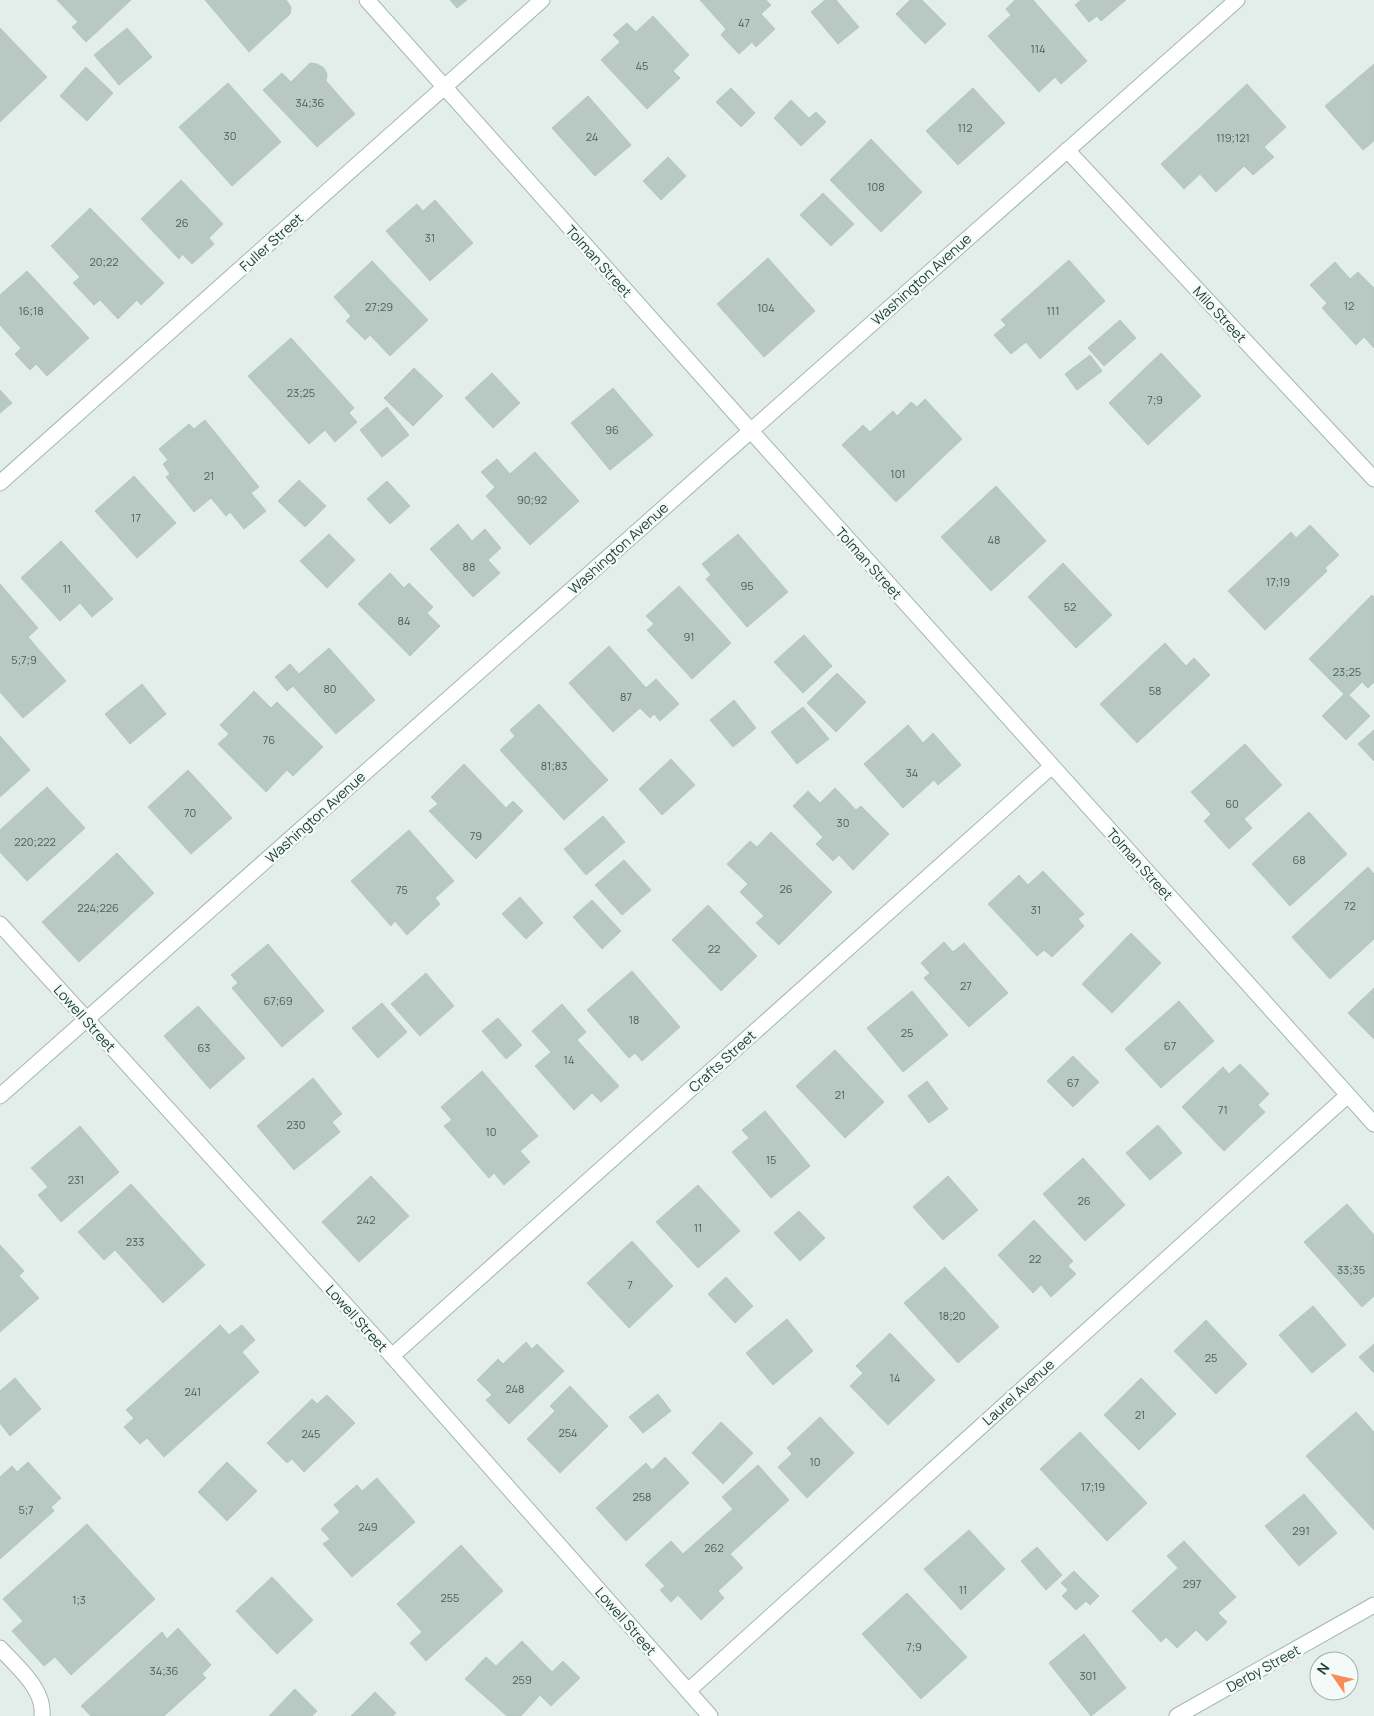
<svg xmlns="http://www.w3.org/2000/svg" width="1374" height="1716" viewBox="0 0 1374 1716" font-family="Manrope,sans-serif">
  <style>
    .building { fill: #b8c8c3; stroke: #b5c7c1 }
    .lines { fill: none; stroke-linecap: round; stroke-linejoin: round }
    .minor-casing { stroke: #a5b6b1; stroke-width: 17 }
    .tertiary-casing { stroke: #a5b6b1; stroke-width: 17 }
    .minor { stroke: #fff; stroke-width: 15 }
    .tertiary { stroke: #fff; stroke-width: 15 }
    .labels { text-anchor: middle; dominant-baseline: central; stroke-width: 5; stroke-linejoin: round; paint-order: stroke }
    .number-label { font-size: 11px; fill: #47625c }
    .street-label { font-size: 14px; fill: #21403a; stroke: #f3faf7 }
  </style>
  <rect width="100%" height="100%" fill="#e3ede9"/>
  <!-- building -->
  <path class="building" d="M57 0H131L86 42 72 27 78 22Z
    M205 0H286L291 7 290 14 249 52Z
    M450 0H467L457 8Z
    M700 0H766L771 5 761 14 775 29 756 47 752 42 739 54 721 35 726 29Z
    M825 0H836L859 27 838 44 811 12Z
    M910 0H922L946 24 925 44 896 14Z
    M1015 0H1033L1087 61 1061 84 1055 77 1039 92 988 36 1011 15 1006 9Z
    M1081 0H1126L1101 21 1097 16 1089 22 1075 5Z
    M653 16 689 55 673 71 680 78 647 109 601 60 620 42 613 35 627 23 636 32Z
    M0 28 47 77 0 122Z
    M127 28 152 57 119 85 94 55Z
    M310 63 317 64 324 68 327 74 326 81 355 114 317 147 263 90 282 73 291 82Z
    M1374 64V141L1363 150 1325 106Z
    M86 67 113 93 87 121 60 96Z
    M228 83 281 142 232 186 179 127Z
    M1247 84 1286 127 1264 147 1274 157 1253 175 1244 166 1216 192 1200 174 1184 189 1161 164Z
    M731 88 755 113 741 127 716 102Z
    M973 88 1005 123 958 165 926 131Z
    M588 96 631 145 595 176 552 128Z
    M791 100 809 118 816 112 826 122 801 146 774 118Z
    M871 139 922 192 881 232 830 180Z
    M668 157 686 176 661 200 643 181Z
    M181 180 223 224 209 238 214 244 192 264 182 254 179 259 141 219Z
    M823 193 854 224 831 246 800 215Z
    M435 200 473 243 430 281 386 231 417 204 423 211Z
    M90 208 164 283 141 305 137 300 118 319 100 300 94 305 73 283 80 277 51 246Z
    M768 258 815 311 764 357 717 304Z
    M1069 260 1105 301 1040 359 1026 342 1011 354 994 335 1006 325 1001 320Z
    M372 261 428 320 390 356 370 335 365 340 346 321 351 316 334 297Z
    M1335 262 1350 279 1358 272 1374 288V348L1364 337 1356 345 1322 308 1327 303 1310 285Z
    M27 271 89 338 47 376 36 364 30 370 15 354 21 348 0 325V295Z
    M1120 320 1136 338 1104 366 1088 348Z
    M291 338 354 408 349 413 357 422 335 442 325 430 309 444 248 376Z
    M1161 353 1201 396 1148 445 1109 403Z
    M1090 355 1102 371 1077 390 1065 374Z
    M414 368 443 396 413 426 384 398Z
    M492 373 520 403 493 428 465 398Z
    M613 388 653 435 610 470 571 423Z
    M0 390 12 403 0 413Z
    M925 399 962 439 896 502 842 445 863 425 870 432 893 411 897 416 911 402 917 407Z
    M387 407 409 435 382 457 360 430Z
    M205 420 259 487 251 493 266 511 244 529 230 512 226 516 211 498 194 512 166 477 170 474 163 464 168 460 159 449 189 424 194 429Z
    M535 452 579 501 530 545 486 496 495 487 481 472 497 459 510 474Z
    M134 476 176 523 137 558 95 511Z
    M299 480 326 506 305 527 278 501Z
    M387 481 410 506 390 524 367 499Z
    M996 486 1046 541 991 591 941 537Z
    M458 524 472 541 485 529 501 548 488 560 500 573 473 597 430 549Z
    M1310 525 1339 555 1325 568 1327 571 1265 630 1228 591 1291 532 1296 538Z
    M329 534 355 560 327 588 300 561Z
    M738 534 788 592 747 627 706 579 711 575 702 564Z
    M61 541 113 599 92 617 80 603 60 621 21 578Z
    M1063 563 1112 615 1076 648 1028 597Z
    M390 573 404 588 409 583 433 607 427 613 440 626 410 656 358 604Z
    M0 584 38 628 28 637 66 681 23 718 0 692Z
    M679 586 731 643 692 679 647 630 654 624 646 616Z
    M1372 595 1374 597V682L1368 688 1362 682 1349 695 1370 716 1346 740 1322 716 1344 694 1309 659Z
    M804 635 832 666 803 693 774 662Z
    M1165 643 1186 666 1194 658 1210 675 1137 743 1100 704Z
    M609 646 646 688 656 679 679 704 660 721 654 714 650 718 640 708 613 732 569 683Z
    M329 648 375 700 336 734 293 686 287 691 275 677 290 664 299 674Z
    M837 673 866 702 836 732 807 703Z
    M142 684 166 714 130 744 105 714Z
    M254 691 271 708 277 702 323 747 293 776 287 770 266 792 218 744 229 734 220 725Z
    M734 700 756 728 733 747 710 720Z
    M539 704 608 780 564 820 500 750 515 736 510 730Z
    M803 707 829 739 797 764 771 732Z
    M908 725 923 743 933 733 961 765 938 785 934 780 903 808 864 764Z
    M1374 730V761L1358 744Z
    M0 736 30 770 0 797Z
    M1245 744 1282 785 1244 819 1252 828 1229 849 1204 821 1211 814 1191 792Z
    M671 759 695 785 662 815 639 789Z
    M464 764 506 808 513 801 523 811 476 859 429 811 438 804 431 797Z
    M188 770 232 818 191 854 148 807Z
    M47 787 85 828 27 881 0 852V830Z
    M835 788 856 810 861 806 889 834 853 870 839 855 833 861 816 844 823 837 793 806 808 791 820 803Z
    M1309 812 1347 854 1290 906 1252 864Z
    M603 816 625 842 586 875 564 849Z
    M409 830 454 881 435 898 440 904 407 935 395 921 391 926 351 881Z
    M771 832 832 892 779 945 756 923 764 916 740 892 748 884 727 864 750 841 757 847Z
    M117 853 154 893 79 962 42 922Z
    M624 860 651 890 622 915 595 885Z
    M1368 867 1374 874V939L1330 979 1292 937Z
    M1043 871 1084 914 1078 919 1084 926 1052 957 1044 950 1037 956 988 904 1019 875 1028 885Z
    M520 897 543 923 526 939 502 914Z
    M592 900 621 931 602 949 573 917Z
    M708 905 757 956 721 991 672 940Z
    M1131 933 1161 963 1112 1013 1082 984Z
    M944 942 953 952 964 943 1008 993 969 1027 924 978 930 973 921 963Z
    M268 944 324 1011 282 1047 232 988 238 983 231 975Z
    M632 971 680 1027 642 1061 635 1053 629 1058 587 1010Z
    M426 973 454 1006 420 1036 391 1004Z
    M1374 988V1039L1348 1013Z
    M912 991 948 1035 903 1072 867 1028Z
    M1179 1001 1214 1041 1161 1088 1125 1049Z
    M382 1003 407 1032 378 1058 352 1028Z
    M562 1004 586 1032 577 1040 619 1086 601 1102 592 1093 574 1110 535 1066 551 1052 532 1031Z
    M198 1006 245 1058 210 1089 164 1036Z
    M498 1018 522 1045 506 1059 482 1031Z
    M835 1050 884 1102 845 1138 796 1086Z
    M1073 1056 1099 1082 1073 1107 1047 1081Z
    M1240 1064 1269 1094 1258 1105 1265 1112 1224 1151 1182 1107 1223 1067 1229 1074Z
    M482 1071 538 1136 520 1151 530 1162 504 1185 494 1173 489 1178 444 1126 452 1120 441 1107Z
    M313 1078 342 1114 332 1122 340 1132 294 1170 257 1126Z
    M927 1081 948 1109 929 1123 908 1096Z
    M765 1111 810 1166 771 1198 732 1152 749 1138 742 1130Z
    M1158 1125 1182 1153 1150 1180 1126 1153Z
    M80 1126 119 1172 61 1222 38 1195 48 1187 31 1168Z
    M1083 1158 1125 1205 1085 1241 1043 1194Z
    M371 1176 409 1216 359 1262 322 1222Z
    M948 1176 978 1210 943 1240 913 1207Z
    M131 1184 205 1265 163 1303 115 1250 104 1260 78 1232Z
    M698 1185 740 1231 698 1268 656 1222Z
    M1347 1204 1374 1235V1296L1362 1307 1304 1242Z
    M799 1211 825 1238 800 1261 774 1233Z
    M1034 1220 1073 1261 1068 1266 1076 1274 1051 1297 1041 1285 1033 1293 998 1255Z
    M632 1241 673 1286 629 1328 587 1283Z
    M0 1245 24 1271 19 1276 39 1298 0 1332Z
    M945 1267 999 1327 958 1363 904 1303Z
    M726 1277 753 1306 735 1323 708 1294Z
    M1313 1306 1346 1345 1312 1373 1279 1335Z
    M787 1319 813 1351 773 1385 746 1353Z
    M1206 1320 1247 1364 1216 1394 1174 1351Z
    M220 1325 229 1335 242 1325 255 1340 242 1352 259 1372 164 1457 147 1438 140 1444 124 1427 134 1418 126 1410Z
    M890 1333 935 1380 888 1425 850 1386 863 1373 856 1366Z
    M526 1342 532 1349 537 1344 564 1371 509 1424 486 1400 492 1395 477 1380 498 1359 503 1364Z
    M1374 1344V1373L1359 1357Z
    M15 1378 41 1409 10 1436 0 1423V1391Z
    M1141 1378 1176 1414 1139 1450 1104 1415Z
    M570 1386 608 1426 560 1473 527 1439 555 1411 550 1406Z
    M658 1394 671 1411 643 1433 629 1417Z
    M327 1395 355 1423 304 1472 292 1459 287 1463 267 1443 312 1399 317 1404Z
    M1356 1412 1374 1432V1530L1306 1456Z
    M820 1417 854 1453 807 1498 778 1467 792 1454 787 1448Z
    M721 1422 753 1453 723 1484 692 1453Z
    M1080 1432 1147 1503 1107 1541 1040 1469Z
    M665 1457 689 1483 626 1541 596 1508 646 1463 652 1470Z
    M28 1462 61 1498 51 1507 54 1511 0 1559V1477L12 1466 17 1472Z
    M227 1462 257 1491 227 1521 198 1492Z
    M758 1465 789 1500 730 1554 743 1568 718 1591 724 1598 701 1620 678 1595 671 1602 660 1590 665 1586 645 1565 671 1541 683 1554 733 1509 722 1497Z
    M377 1478 415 1522 352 1577 323 1544 330 1539 321 1529 340 1512 334 1505 357 1485 362 1491Z
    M1304 1494 1337 1533 1299 1566 1265 1526Z
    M87 1524 155 1599 71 1675 55 1657 44 1666 12 1631 23 1621 3 1599Z
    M969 1530 1005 1569 961 1610 924 1569Z
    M1184 1541 1236 1597 1218 1613 1227 1622 1207 1641 1196 1630 1177 1648 1166 1637 1161 1642 1132 1611 1178 1568 1167 1556Z
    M461 1545 503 1591 426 1661 410 1643 422 1632 397 1604Z
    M1037 1547 1062 1575 1046 1590 1021 1561Z
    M1074 1571 1099 1596 1090 1605 1086 1601 1076 1610 1062 1596 1068 1590 1061 1583Z
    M272 1577 313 1620 277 1654 236 1611Z
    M907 1593 967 1657 921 1699 862 1634Z
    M178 1628 211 1665 202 1674 206 1678 164 1716H91L81 1706 162 1632 167 1639Z
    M1084 1634 1126 1688 1091 1716 1049 1663Z
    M522 1641 552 1672 563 1661 580 1678 551 1706 540 1695 521 1716H507L465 1679 486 1657 496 1666Z
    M295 1689 317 1711 312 1716H269Z
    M375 1692 396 1713 393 1716H351Z"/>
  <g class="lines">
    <!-- minor casing -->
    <g class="minor-casing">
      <path id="minor" d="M367 0 751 431 1374 1124
        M1067 150 1374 479
        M0 483 542 0
        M0 1096 1237 0
        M392 1356 1052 766
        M0 1648C17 1667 45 1689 42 1716
        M688 1691 1348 1095"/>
    </g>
    <!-- tertiary casing -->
    <g class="tertiary-casing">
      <path id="tertiary" d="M0 924 392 1356 710 1716
        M1177 1716 1374 1605"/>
    </g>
    <!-- minor -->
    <use href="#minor" class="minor"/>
    <!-- tertiary -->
    <use href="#tertiary" class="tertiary"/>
  </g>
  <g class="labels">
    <!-- number labels -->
    <g class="number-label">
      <text x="744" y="22">47</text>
      <text x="1038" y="48">114</text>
      <text x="642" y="65">45</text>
      <text x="310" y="102">34;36</text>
      <text x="965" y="127">112</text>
      <text x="230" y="135">30</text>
      <text x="592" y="136">24</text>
      <text x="1233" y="137">119;121</text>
      <text x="876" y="186">108</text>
      <text x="182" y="222">26</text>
      <text x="430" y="237">31</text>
      <text x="104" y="261">20;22</text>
      <text x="1349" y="305">12</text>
      <text x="379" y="306">27;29</text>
      <text x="766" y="307">104</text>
      <text x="31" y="310">16;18</text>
      <text x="1053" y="310">111</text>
      <text x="301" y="392">23;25</text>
      <text x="1155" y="399">7;9</text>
      <text x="612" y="429">96</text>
      <text x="898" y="473">101</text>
      <text x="209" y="475">21</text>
      <text x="532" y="499">90;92</text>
      <text x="136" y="517">17</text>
      <text x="994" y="539">48</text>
      <text x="469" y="566">88</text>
      <text x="1278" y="581">17;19</text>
      <text x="747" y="585">95</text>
      <text x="67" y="588">11</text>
      <text x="1070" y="606">52</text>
      <text x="404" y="620">84</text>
      <text x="689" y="636">91</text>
      <text x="24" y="659">5;7;9</text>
      <text x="1347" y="671">23;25</text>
      <text x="330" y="688">80</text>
      <text x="1155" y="690">58</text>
      <text x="626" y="696">87</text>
      <text x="269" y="739">76</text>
      <text x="554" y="765">81;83</text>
      <text x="912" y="772">34</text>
      <text x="1232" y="803">60</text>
      <text x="190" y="812">70</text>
      <text x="843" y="822">30</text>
      <text x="476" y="835">79</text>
      <text x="35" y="841">220;222</text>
      <text x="1299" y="859">68</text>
      <text x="786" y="888">26</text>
      <text x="402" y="889">75</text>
      <text x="1350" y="905">72</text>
      <text x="98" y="907">224;226</text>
      <text x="1036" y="909">31</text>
      <text x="714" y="948">22</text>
      <text x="966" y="985">27</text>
      <text x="278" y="1000">67;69</text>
      <text x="634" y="1019">18</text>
      <text x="907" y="1032">25</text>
      <text x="1170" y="1045">67</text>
      <text x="204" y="1047">63</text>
      <text x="569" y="1059">14</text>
      <text x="1073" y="1082">67</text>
      <text x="840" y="1094">21</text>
      <text x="1223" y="1109">71</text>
      <text x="296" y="1124">230</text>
      <text x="491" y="1131">10</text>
      <text x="771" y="1159">15</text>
      <text x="76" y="1179">231</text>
      <text x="1084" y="1200">26</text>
      <text x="366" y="1219">242</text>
      <text x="698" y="1227">11</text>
      <text x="135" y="1241">233</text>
      <text x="1035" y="1258">22</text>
      <text x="1351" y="1269">33;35</text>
      <text x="630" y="1284">7</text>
      <text x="952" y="1315">18;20</text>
      <text x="1211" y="1357">25</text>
      <text x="895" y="1377">14</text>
      <text x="515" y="1388">248</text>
      <text x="193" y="1391">241</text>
      <text x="1140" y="1414">21</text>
      <text x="568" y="1432">254</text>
      <text x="311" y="1433">245</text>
      <text x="815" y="1461">10</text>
      <text x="1093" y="1486">17;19</text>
      <text x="642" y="1496">258</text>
      <text x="26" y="1509">5;7</text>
      <text x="368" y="1526">249</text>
      <text x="1301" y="1530">291</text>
      <text x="714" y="1547">262</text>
      <text x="1192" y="1583">297</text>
      <text x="963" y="1589">11</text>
      <text x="450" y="1597">255</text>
      <text x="79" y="1599">1;3</text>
      <text x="914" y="1646">7;9</text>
      <text x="164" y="1670">34;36</text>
      <text x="1088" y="1675">301</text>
      <text x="522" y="1679">259</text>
    </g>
    <!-- street labels -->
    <g class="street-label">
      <text transform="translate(271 242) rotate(-42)">Fuller Street</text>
      <text transform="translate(599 261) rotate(48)">Tolman Street</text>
      <text transform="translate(921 279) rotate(-42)">Washington Avenue</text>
      <text transform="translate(1220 314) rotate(47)">Milo Street</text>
      <text transform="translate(618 548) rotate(-42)">Washington Avenue</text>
      <text transform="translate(869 563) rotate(48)">Tolman Street</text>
      <text transform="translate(315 817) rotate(-42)">Washington Avenue</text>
      <text transform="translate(1140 864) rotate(48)">Tolman Street</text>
      <text transform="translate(85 1018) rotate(48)">Lowell Street</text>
      <text transform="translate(722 1061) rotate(-42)">Crafts Street</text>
      <text transform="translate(357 1318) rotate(48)">Lowell Street</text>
      <text transform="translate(1018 1392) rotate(-42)">Laurel Avenue</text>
      <text transform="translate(626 1621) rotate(49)">Lowell Street</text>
      <text transform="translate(1263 1668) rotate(-29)">Derby Street</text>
    </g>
  </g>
  <!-- north arrow -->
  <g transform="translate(1334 1676) rotate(304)"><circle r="24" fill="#f3faf7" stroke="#9fb0ab"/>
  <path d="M0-4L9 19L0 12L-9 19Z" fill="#f88b56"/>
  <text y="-8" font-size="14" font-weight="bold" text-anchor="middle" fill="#21403a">N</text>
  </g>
</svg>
